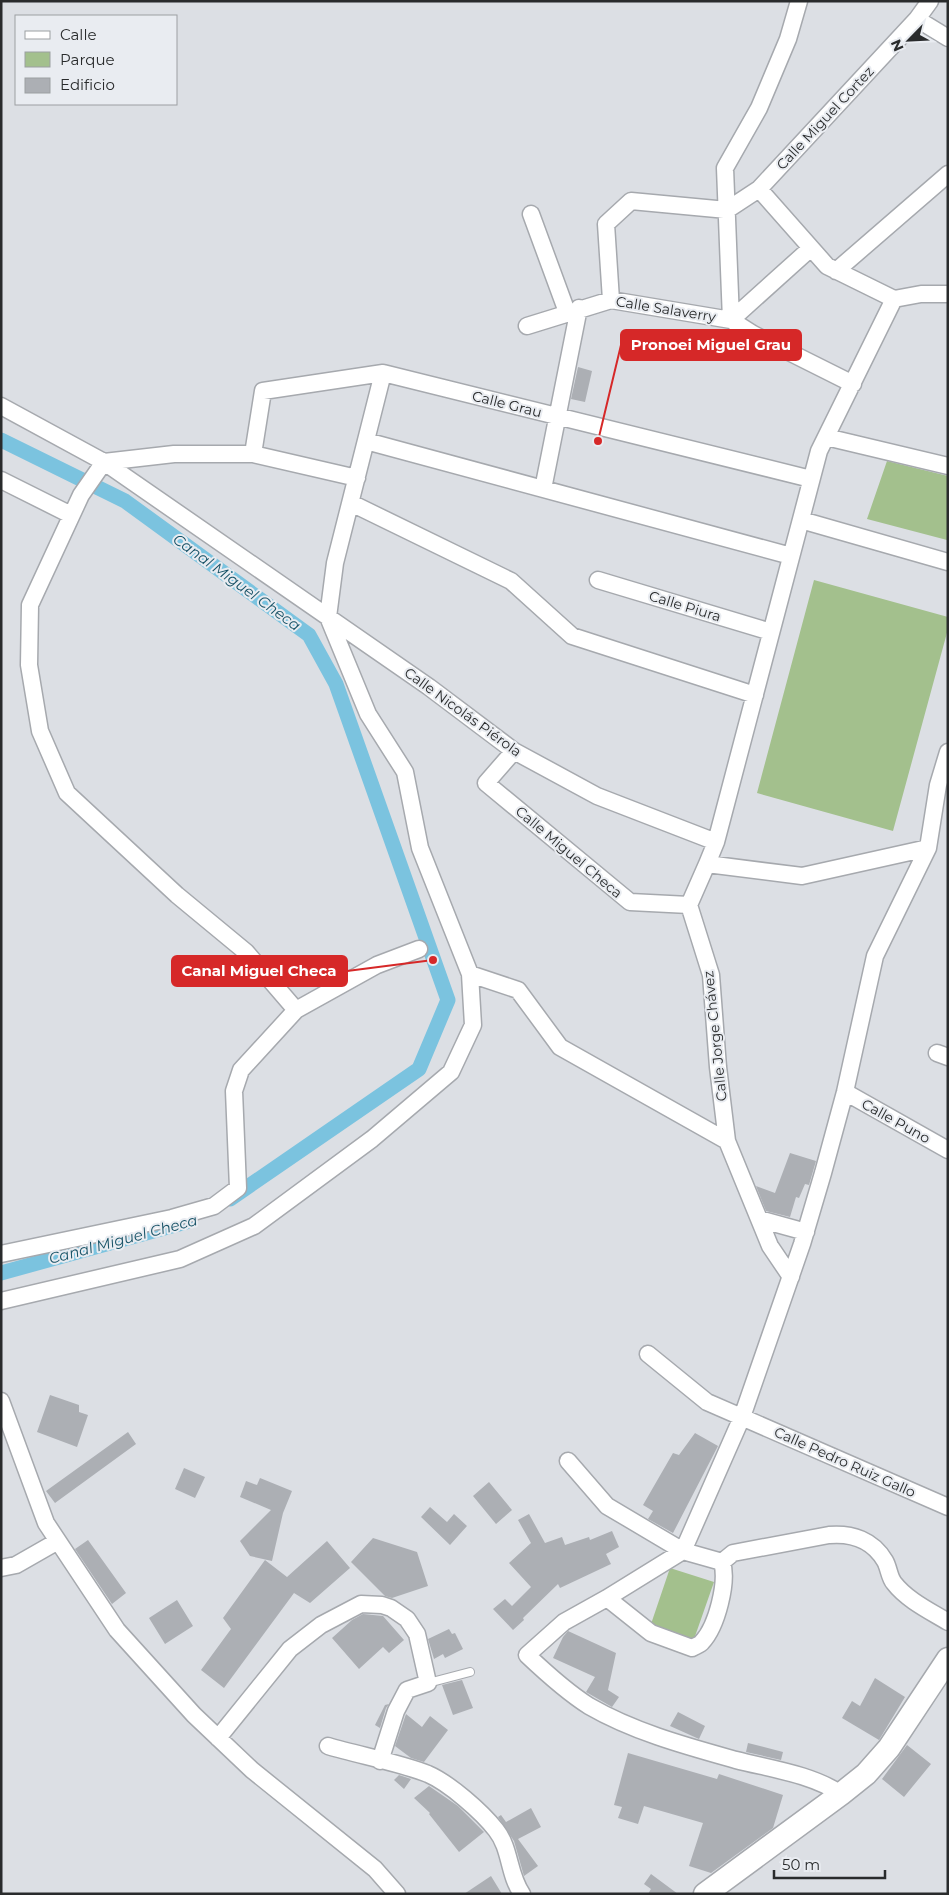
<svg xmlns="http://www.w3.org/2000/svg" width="949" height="1895" viewBox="0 0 949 1895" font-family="Montserrat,sans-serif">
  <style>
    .green { fill: #a3c08d }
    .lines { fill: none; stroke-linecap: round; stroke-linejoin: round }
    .canal { stroke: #7bc3df; stroke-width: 15 }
    .building { fill: #acafb4 }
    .lane-casing { stroke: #a6a9ae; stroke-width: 10 }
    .street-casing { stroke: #a6a9ae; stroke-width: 19 }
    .secondary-casing { stroke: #a6a9ae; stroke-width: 25 }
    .lane { stroke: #fff; stroke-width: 8 }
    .street { stroke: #fff; stroke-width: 16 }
    .secondary { stroke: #fff; stroke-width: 22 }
    .labels { text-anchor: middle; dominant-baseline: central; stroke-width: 4; stroke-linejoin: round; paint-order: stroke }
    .street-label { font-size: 14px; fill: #292b2c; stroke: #e9ecf1 }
    .water-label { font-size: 15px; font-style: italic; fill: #175266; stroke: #e9ecf1 }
    .leader { fill: none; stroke: #d62828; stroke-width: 2 }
    .callout-dot { fill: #d62828; stroke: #e9ecf1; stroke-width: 2 }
    .callout { fill: #d62828; stroke: #d62828; stroke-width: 2 }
    .callout-label { font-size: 15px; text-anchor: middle; font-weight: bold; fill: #fff }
  </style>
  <rect width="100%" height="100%" fill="#dcdfe4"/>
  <!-- green -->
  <path class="green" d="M887 461 948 476 947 540 867 519Z
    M814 580 948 617V629L893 831 757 793Z
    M670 1568 714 1582 693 1642 651 1624Z"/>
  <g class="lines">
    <!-- canal -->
    <path class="canal" d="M1 440 125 501 309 635 336 684 448 1000 419 1069 230 1199
      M1 1273 186 1222"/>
  </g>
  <!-- building -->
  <path class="building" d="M578 367 592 371 585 402 571 399Z
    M790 1153 816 1161 809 1185 805 1184 799 1198 796 1197 790 1217 766 1211 756 1186 775 1193Z
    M50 1395 79 1405V1412L88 1415 77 1447 37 1432Z
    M128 1432 136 1444 55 1503 46 1491Z
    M695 1433 718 1446 673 1533 648 1519 653 1511 643 1505 673 1453 679 1455Z
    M184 1468 205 1477 195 1498 175 1489Z
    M260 1478 292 1491 283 1513 272 1561 250 1556 240 1541 271 1510 240 1497 246 1481 257 1485Z
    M489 1482 512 1510 496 1524 473 1496Z
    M430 1507 447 1522 454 1514 467 1526 450 1545 421 1517Z
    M529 1514 545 1543 562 1537 565 1545 589 1537 590 1540 612 1531 619 1547 606 1554 611 1564 560 1588 558 1584 523 1618 524 1620 513 1630 493 1609 505 1599 512 1606 531 1587 509 1563 531 1543 518 1520Z
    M373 1538 417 1552 428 1586 392 1598 385 1596 351 1562Z
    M88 1540 126 1593 112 1604 75 1549Z
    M327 1541 350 1568 310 1603 294 1593 224 1688 201 1670 231 1629 223 1618 265 1560 287 1577Z
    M177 1600 193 1626 165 1644 149 1618Z
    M363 1614 383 1616 404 1640 389 1653 383 1647 359 1669 332 1638 352 1620Z
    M449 1629 452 1634 455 1633 463 1649 445 1658 443 1654 434 1659 428 1639Z
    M568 1631 616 1653 608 1690 619 1697 612 1707 586 1692 595 1677 553 1658 563 1637Z
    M875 1678 905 1697 879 1740 842 1718 852 1701 860 1706Z
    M462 1680 473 1708 453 1715 442 1685Z
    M389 1704 386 1708 380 1728 375 1725 385 1705Z
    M678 1712 705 1726 699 1739 670 1726Z
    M406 1714 422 1727 430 1716 448 1730 424 1762 411 1758 395 1746Z
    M748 1743 783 1752 781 1760 746 1752Z
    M907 1745 931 1764 904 1797 882 1779Z
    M628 1753 717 1779 719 1774 783 1795 773 1828 711 1873 689 1866 703 1823 644 1806 638 1824 618 1818 622 1807 614 1805Z
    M399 1775 411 1779 404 1789 394 1780Z
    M429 1786 458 1806 484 1832 459 1852 429 1814 430 1813 414 1798Z
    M531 1808 541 1827 518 1839 538 1866 524 1876 514 1841 498 1817 501 1815 506 1822Z
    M651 1874 678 1894H648L651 1889 644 1884Z
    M491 1876 502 1894H464Z"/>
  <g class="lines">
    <!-- lane casing -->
    <g class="lane-casing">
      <path id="lane" d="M428 1683 470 1672"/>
    </g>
    <!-- street casing -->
    <g class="street-casing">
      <path id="street" d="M917 19 948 38
        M759 189 827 266 894 299 921 294H948
        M531 214 567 312
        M836 271 948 174
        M611 300 606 224 631 201 727 210 759 189 917 19 930 1
        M731 320 725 168 759 108 788 39 799 1
        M731 320 811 248
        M527 326 611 300 731 320 753 334 853 384
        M1 406 104 462 429 687 514 751 597 796 716 842
        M826 437 948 466
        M366 441 791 556
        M253 454 263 391 383 373 811 479
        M1 480 71 515
        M543 489 579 308
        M351 503 511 581 572 636 755 695
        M801 520 948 562
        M598 580 771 632
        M514 751 486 783 630 902 689 905 707 864 802 876 928 848
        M707 864 716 842 819 451 894 299
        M689 905 711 975 718 1067 727 1141 770 1246 791 1277
        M470 974 518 990 560 1047 727 1141
        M296 1010 246 952 177 895 67 793 40 731 29 665 30 605 81 495 104 462 174 454H253L357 478
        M937 1053 948 1057
        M845 1092 948 1150
        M759 1219 806 1232
        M1 1254 172 1218 214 1206 238 1188 234 1091 241 1070 296 1010 377 965 419 949
        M1 1301 180 1259 254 1226 372 1139 451 1072 473 1025 470 974 420 848 405 772 368 714 328 617 335 563 383 373
        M648 1354 707 1402 948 1507
        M1 1401 46 1523 117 1630 194 1715 252 1770 375 1869 397 1894
        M568 1461 607 1506 683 1551 722 1562 733 1553 829 1535C852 1533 873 1540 885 1561 889 1568 889 1577 894 1583 907 1600 930 1611 948 1622
        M722 1562C728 1582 717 1626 702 1642 700 1645 695 1646 692 1648L651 1633 607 1598 683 1551 742 1417 802 1244 823 1173 845 1092 875 956 928 848 938 785 948 752
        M1 1568 16 1565 58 1541
        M607 1598 564 1622 527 1655C546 1673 567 1692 589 1706 634 1732 686 1746 736 1760 771 1769 811 1774 841 1794
        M218 1738 290 1649 321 1625 361 1604 382 1605 391 1608 407 1619 417 1634 428 1683 407 1690 396 1711 380 1761
        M328 1746C358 1755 400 1763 428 1774 449 1783 482 1812 496 1830 511 1849 508 1874 522 1894"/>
    </g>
    <!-- secondary casing -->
    <g class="secondary-casing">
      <path id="secondary" d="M705 1894 841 1794 866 1774 889 1748 948 1659"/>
    </g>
    <!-- lane -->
    <use href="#lane" class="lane"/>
    <!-- street -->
    <use href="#street" class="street"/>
    <!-- secondary -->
    <use href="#secondary" class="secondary"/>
  </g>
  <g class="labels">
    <!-- street labels -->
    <g class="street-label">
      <text transform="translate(825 118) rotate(-47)">Calle Miguel Cortez</text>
      <text transform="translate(666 309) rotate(9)">Calle Salaverry</text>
      <text transform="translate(507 404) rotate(14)">Calle Grau</text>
      <text transform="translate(685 606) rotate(17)">Calle Piura</text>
      <text transform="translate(463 712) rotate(36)">Calle Nicolás Piérola</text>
      <text transform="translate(569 852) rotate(40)">Calle Miguel Checa</text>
      <text transform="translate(715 1036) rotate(-96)">Calle Jorge Chávez</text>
      <text transform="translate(896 1121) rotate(29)">Calle Puno</text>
      <text transform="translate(845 1462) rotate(24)">Calle Pedro Ruiz Gallo</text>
    </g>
    <!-- water labels -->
    <g class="water-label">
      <text transform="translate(237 582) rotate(36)">Canal Miguel Checa</text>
      <text transform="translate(123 1239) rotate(-15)">Canal Miguel Checa</text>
    </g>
  </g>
  <!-- callouts -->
  <path class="leader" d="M598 441L621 345M433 960L347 971"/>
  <g class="callout-dot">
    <circle cx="598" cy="441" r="5"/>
    <circle cx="433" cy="960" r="5"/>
  </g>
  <g class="callout">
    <rect x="621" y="330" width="180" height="30" rx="5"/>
    <rect x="172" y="956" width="175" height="30" rx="5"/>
  </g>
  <g class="callout-label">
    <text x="711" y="350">Pronoei Miguel Grau</text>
    <text x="259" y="976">Canal Miguel Checa</text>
  </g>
  <!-- border -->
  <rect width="949" height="1895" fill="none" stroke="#292b2c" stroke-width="5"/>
  <!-- legend -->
  <rect x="15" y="15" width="162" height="90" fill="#e9ecf1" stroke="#9c9fa2"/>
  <rect x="25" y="31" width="25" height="8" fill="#ffffff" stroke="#9c9fa2"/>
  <text x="60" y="40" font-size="15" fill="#292b2c">Calle</text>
  <rect x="25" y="52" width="25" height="15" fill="#a3c08d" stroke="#9c9fa2"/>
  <text x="60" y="65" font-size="15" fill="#292b2c">Parque</text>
  <rect x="25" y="78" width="25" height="15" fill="#acafb4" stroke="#9c9fa2"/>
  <text x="60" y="90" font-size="15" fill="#292b2c">Edificio</text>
  <!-- north arrow -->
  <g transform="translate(909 40) rotate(246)" stroke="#e9ecf1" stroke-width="4" paint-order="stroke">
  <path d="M0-4L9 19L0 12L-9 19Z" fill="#292b2c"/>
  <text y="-8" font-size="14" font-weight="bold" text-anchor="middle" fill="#292b2c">N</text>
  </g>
  <!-- scale -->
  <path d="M774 1870v8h111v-8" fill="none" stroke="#292b2c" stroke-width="2.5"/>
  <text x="782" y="1870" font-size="15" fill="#292b2c" stroke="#e9ecf1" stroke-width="4" paint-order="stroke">50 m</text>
</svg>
